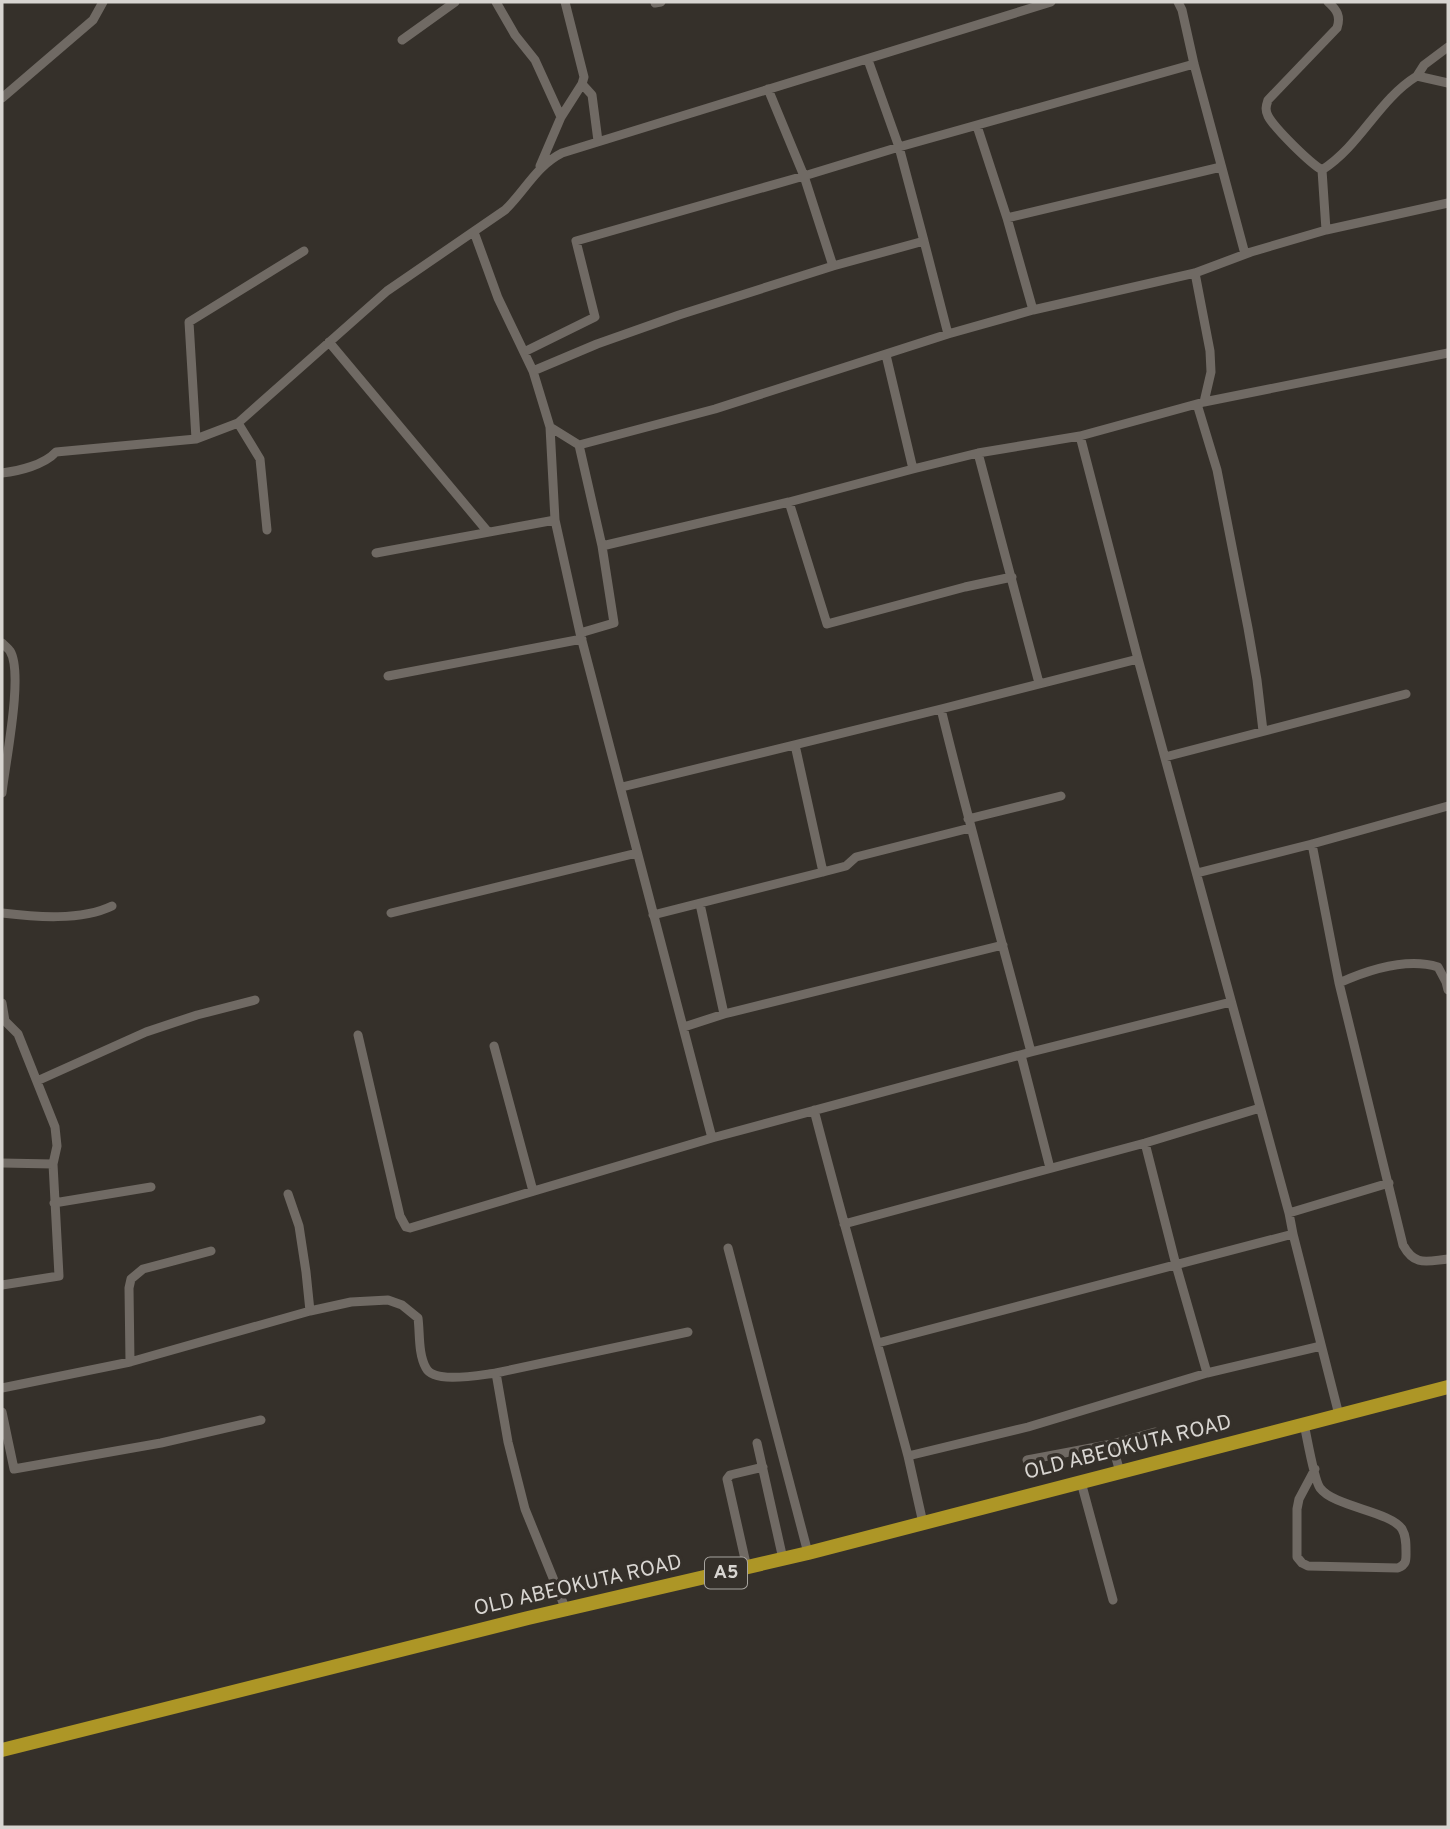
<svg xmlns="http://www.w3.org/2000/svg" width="1450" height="1829" viewBox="0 0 1450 1829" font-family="Overpass,sans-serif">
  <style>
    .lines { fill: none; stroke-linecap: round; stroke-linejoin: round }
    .minor { stroke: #706a64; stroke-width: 9 }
    .highway { stroke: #ad9626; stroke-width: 14 }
    .labels { text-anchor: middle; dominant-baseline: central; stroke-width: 7; stroke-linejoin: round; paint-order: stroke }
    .shield { fill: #35302a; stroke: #a7a49f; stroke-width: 2 }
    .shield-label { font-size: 19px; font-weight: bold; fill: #d8d5d1 }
    .street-label { font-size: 21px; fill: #d8d5d1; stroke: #35302a }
  </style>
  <rect width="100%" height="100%" fill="#35302a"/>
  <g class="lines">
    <!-- minor -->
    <path class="minor" d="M496 2 515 35 535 60 561 117 540 166
      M1178 2 1182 10 1194 64 1245 254
      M655 3 661 2
      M402 40 455 2
      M1417 76 1424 65 1448 47
      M582 84 592 95 598 141
      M2 98 93 20 103 2
      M561 117 582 84 584 77 565 2
      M977 126 1007 218 1221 167
      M1322 170C1310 163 1275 129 1268 116 1265 110 1266 106 1268 100L1337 28C1341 16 1337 10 1328 2
      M1322 170C1361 145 1378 100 1417 76L1448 83
      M1322 170 1326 230
      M1007 218 1033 310
      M474 232 498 298 533 371 550 427 555 520 580 633 712 1138
      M924 241 948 334
      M833 266 924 241 899 147 868 60
      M1195 273 1210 351 1211 372 1204 402
      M329 342 488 532
      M524 352 595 317 576 241 804 176 899 147 1194 64
      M886 355 913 469 978 453 1080 436 1204 402 1448 353
      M533 371 597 344 679 315 833 266 804 176 768 89
      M1197 404 1217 470 1248 628 1257 680 1263 731
      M238 423 260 459 267 530
      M550 427 579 445 602 546 614 623 580 633
      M1080 436 1138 659 1289 1213 1293 1234 1339 1415
      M196 439 189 322 304 251
      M579 445 715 409 948 334 1033 310 1195 273 1251 252 1326 230 1448 203
      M978 453 1039 683
      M2 473C19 471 44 465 56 452L196 439 238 423 387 291 505 210C525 191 536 166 562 153 725 103 888 53 1051 2
      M789 502 827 624 965 587 1012 577
      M602 546 789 502 913 469
      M376 553 555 520
      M2 643C3 644 9 649 10 651 24 673 5 764 2 793
      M388 676 582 639
      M941 709C969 824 1001 938 1031 1052
      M795 745 823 872
      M1165 757 1406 694
      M622 787 941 709 1138 659
      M968 819 1061 796
      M1312 844 1339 983 1403 1245C1415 1267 1427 1261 1448 1259
      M1197 873 1312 844 1448 806
      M700 904 724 1014
      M2 913C35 917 81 921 112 906
      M391 913 637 853
      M653 915 823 872 846 866 856 857 970 828
      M1339 983C1368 970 1406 957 1438 967L1446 982 1448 990
      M2 1003 5 1021 18 1034 55 1127 57 1146 53 1164 59 1276 2 1285
      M684 1027 724 1014 1003 945
      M358 1035 400 1216 406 1227 410 1228 712 1138 1031 1052 1231 1002
      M494 1046 533 1191
      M1021 1055 1050 1168
      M37 1081 146 1032 197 1015 255 1000
      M814 1110C844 1226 877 1340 908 1456L1028 1427 1207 1373 1321 1346
      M1145 1143 1176 1265 1207 1373
      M2 1163 53 1164
      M288 1194 299 1226 306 1272 310 1311
      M54 1203 151 1187
      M1289 1213 1389 1183
      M844 1224 1145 1143 1260 1108
      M728 1248 808 1553
      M878 1343 1293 1234
      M130 1362 129 1288 131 1279 143 1269 211 1251
      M2 1388 130 1362 310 1311 351 1302 388 1300 402 1305 418 1318C420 1333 418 1354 426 1368 434 1384 479 1375 496 1373
      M2 1412 14 1469 161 1443 261 1420
      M1304 1424C1307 1437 1314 1480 1320 1488 1334 1507 1390 1511 1402 1529 1406 1536 1406 1543 1406 1551 1406 1560 1407 1564 1398 1568L1308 1566 1302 1563 1297 1557V1509L1299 1499 1315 1469
      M757 1443 783 1559
      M1112 1444 1120 1472
      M908 1456 923 1523
      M1027 1460 1112 1444 1155 1432
      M1081 1482 1113 1600
      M747 1568 727 1479 730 1475 763 1467
      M566 1610 525 1509 508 1442 496 1373 688 1332"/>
    <!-- highway -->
    <path class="highway" d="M2 1750 528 1618 808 1553 1448 1387"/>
  </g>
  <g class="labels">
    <!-- shield labels -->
    <rect class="shield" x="705" y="1557.5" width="42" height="31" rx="5"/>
    <g class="shield-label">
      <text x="726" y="1573">A5</text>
    </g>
    <!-- street labels -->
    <g class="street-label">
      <text transform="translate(1128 1448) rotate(-14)">OLD ABEOKUTA ROAD</text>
      <text transform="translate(578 1586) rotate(-13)">OLD ABEOKUTA ROAD</text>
    </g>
  </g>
  <!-- border -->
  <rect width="1450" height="1829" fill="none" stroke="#d8d5d1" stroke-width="7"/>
</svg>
